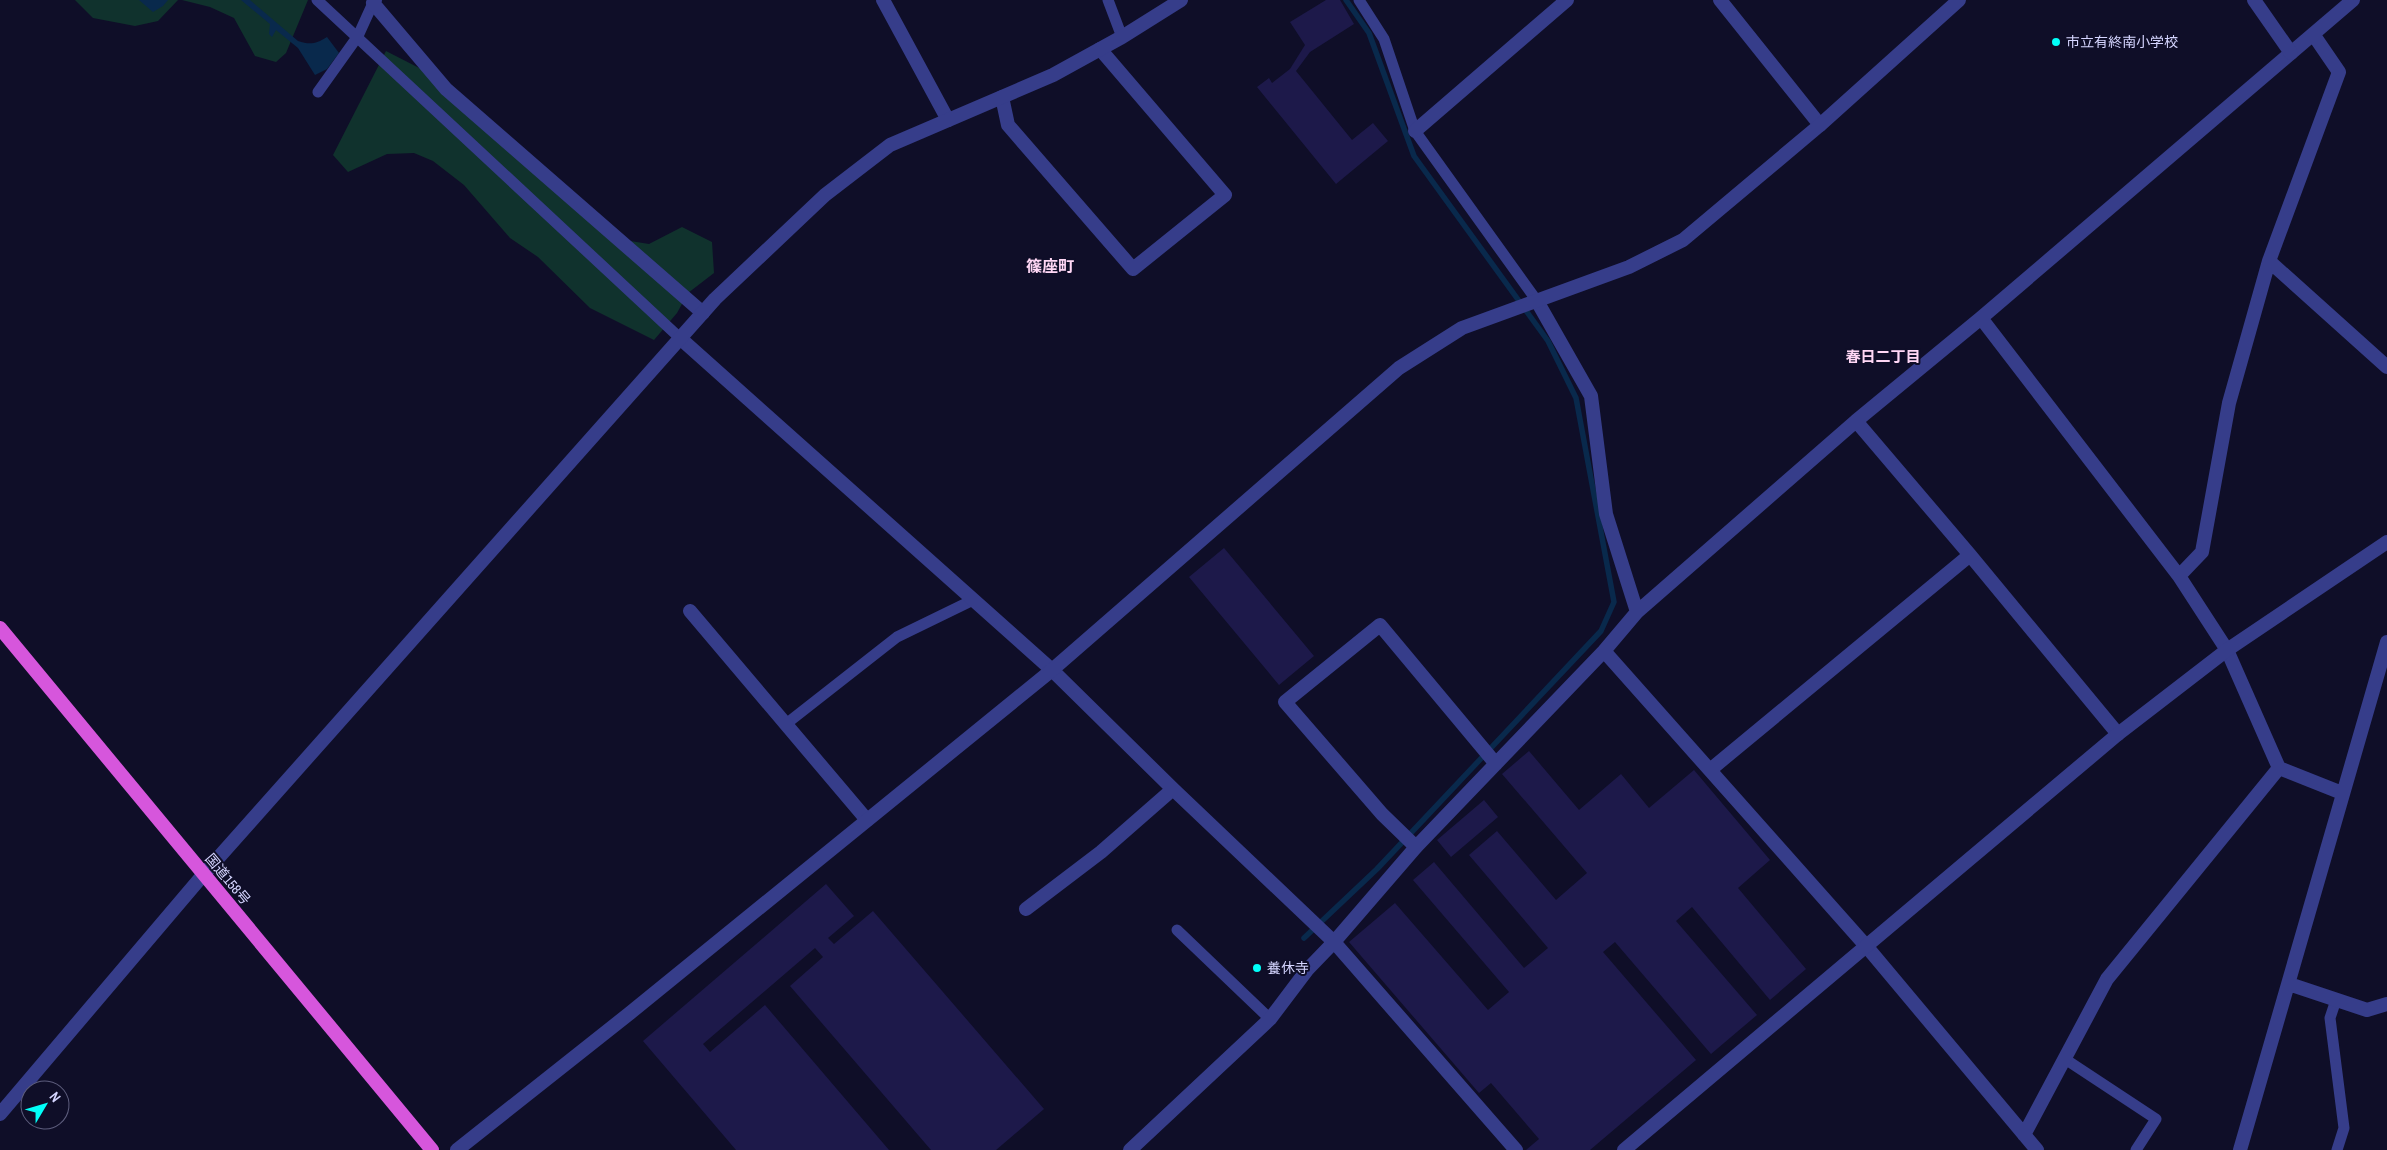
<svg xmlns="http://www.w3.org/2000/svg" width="2387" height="1150" viewBox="0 0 2387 1150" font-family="'Archivo Narrow','Noto Sans JP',sans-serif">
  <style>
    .green { fill: #10322d }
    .water { fill: #09294c }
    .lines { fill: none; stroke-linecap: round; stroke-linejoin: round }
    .stream { stroke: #09294c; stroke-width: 5.5 }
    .building { fill: #1d194a }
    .service { stroke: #363d8a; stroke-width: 11 }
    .minor { stroke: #363d8a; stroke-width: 14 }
    .tertiary { stroke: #363d8a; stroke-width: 14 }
    .trunk { stroke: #d656dc; stroke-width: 14 }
    .poi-dot { fill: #01fff9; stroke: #0f0e28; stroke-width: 2 }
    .labels { text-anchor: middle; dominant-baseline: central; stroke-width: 4; stroke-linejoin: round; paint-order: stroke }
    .poi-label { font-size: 14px; fill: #d5d5ff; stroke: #0f0e28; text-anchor: start }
    .street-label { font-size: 14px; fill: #d5d5ff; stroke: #0f0e28 }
    .neighbourhood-label { font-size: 15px; font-weight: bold; fill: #ffd7f5; stroke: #0f0e28 }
    .quarter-label { font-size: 16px; font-weight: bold; fill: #ffd7f5; stroke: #0f0e28 }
  </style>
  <rect width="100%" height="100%" fill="#0f0e28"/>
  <!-- green -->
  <path class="green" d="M75 0H178L158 21 135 26 93 18Z
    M182 0H308L286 53 276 62 255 56 234 18 210 7Z
    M386 51 427 72 618 239 649 244 682 227 712 242 714 273 688 293 677 313 654 340 590 308 538 257 510 238 464 185 433 161 414 153 387 154 348 172 333 155Z"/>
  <!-- water -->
  <path class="water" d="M139 0H168L163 6 153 12Z
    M241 0H250L298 41C310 45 316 44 327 37L339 53 327 69 315 75 298 48 276 30 272 37 269 34 270 24Z"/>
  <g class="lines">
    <!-- stream -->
    <path class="stream" d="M1304 938 1377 869 1601 631 1614 602 1576 398 1548 341 1414 156 1369 33 1346 0"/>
  </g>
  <!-- building -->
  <path class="building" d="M1326 0H1340L1354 24 1310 52 1296 71 1352 140 1373 123 1388 141 1336 184 1257 87 1269 78 1272 83 1290 69 1305 45 1290 22Z
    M1224 548 1314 656 1279 685 1189 577Z
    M1529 751 1579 810 1621 774 1649 808 1694 770 1770 860 1738 888 1806 969 1770 1000 1692 907 1676 921 1757 1015 1711 1054 1615 942 1603 952 1696 1060 1590 1150H1526L1539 1139 1491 1083 1479 1093 1349 942 1395 903 1488 1010 1509 992 1413 880 1434 862 1524 968 1548 948 1469 855 1497 831 1556 900 1587 873 1502 774Z
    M1484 800 1498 817 1451 857 1437 840Z
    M826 884 854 916 828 938 834 944 873 911 1044 1109 996 1150H931L790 986 823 957 815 948 703 1044 710 1052 765 1005 889 1150H736L643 1041Z"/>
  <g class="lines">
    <!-- service -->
    <path class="service" d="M317 0 681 339
      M1108 0 1122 37
      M1359 0 1384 39 1415 131 1537 301
      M318 92 358 36 373 3
      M786 724 897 637 973 600
      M1177 930 1270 1019
      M2336 1000 2330 1018 2344 1128 2337 1150
      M2065 1059 2156 1119 2136 1150"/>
    <!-- minor -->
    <path class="minor" d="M375 0 373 3 446 89 703 313
      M883 0 948 120
      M1720 0 1820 125
      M1002 97 1008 125 1133 269 1225 195 1100 49
      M1415 131 1567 0
      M2269 261 2387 367
      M1537 301 1591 396 1606 514 1637 612
      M1981 318 2179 576 2227 650 2279 768 2342 793
      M681 339 1052 670 1173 789 1334 942 1516 1150
      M1856 421 1970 555 2118 734
      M2179 576 2202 552 2229 403 2269 261 2339 72 2313 34
      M690 611 867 820
      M1604 651 1867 947 2037 1150
      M1710 770 1970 555
      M1416 847 1382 814 1285 702 1380 625 1496 764
      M1026 909 1101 852 1173 789
      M2289 984 2367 1010 2387 1004
      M2024 1135 2107 979 2279 768
      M1130 1150 1270 1019 1307 970 1334 942 1416 847 1604 651 1637 612 1856 421 1981 318 2353 0
      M2240 1150 2387 642"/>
    <!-- tertiary -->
    <path class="tertiary" d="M2254 0 2291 53
      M0 1114 203 875 715 299 825 195 890 145 1053 75 1122 37 1181 0
      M457 1150 630 1013 1052 670 1399 368 1462 328 1629 267 1683 240 1820 125 1959 0
      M1624 1150 2118 734 2227 650 2387 542"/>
    <!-- trunk -->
    <path class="trunk" d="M0 628 432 1150"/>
  </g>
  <!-- markers -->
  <g class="poi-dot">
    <circle cx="2056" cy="42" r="5"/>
    <circle cx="1257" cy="968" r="5"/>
  </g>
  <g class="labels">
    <!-- poi labels -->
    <g class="poi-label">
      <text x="2066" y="42">市立有終南小学校</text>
      <text x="1267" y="968">養休寺</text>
    </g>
    <!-- street labels -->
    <g class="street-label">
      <text transform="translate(228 879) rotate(50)">国道158号</text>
    </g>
    <!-- neighbourhood labels -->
    <g class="neighbourhood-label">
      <text x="1883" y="356">春日二丁目</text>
    </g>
    <!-- quarter labels -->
    <g class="quarter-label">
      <text x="1050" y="266">篠座町</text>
    </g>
  </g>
  <!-- north arrow -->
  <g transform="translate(45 1105) rotate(52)"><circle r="24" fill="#0f0e28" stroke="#5e5e7e"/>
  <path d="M0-4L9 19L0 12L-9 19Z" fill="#01fff9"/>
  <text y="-8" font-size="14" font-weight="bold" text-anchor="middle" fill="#d5d5ff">N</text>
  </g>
</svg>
